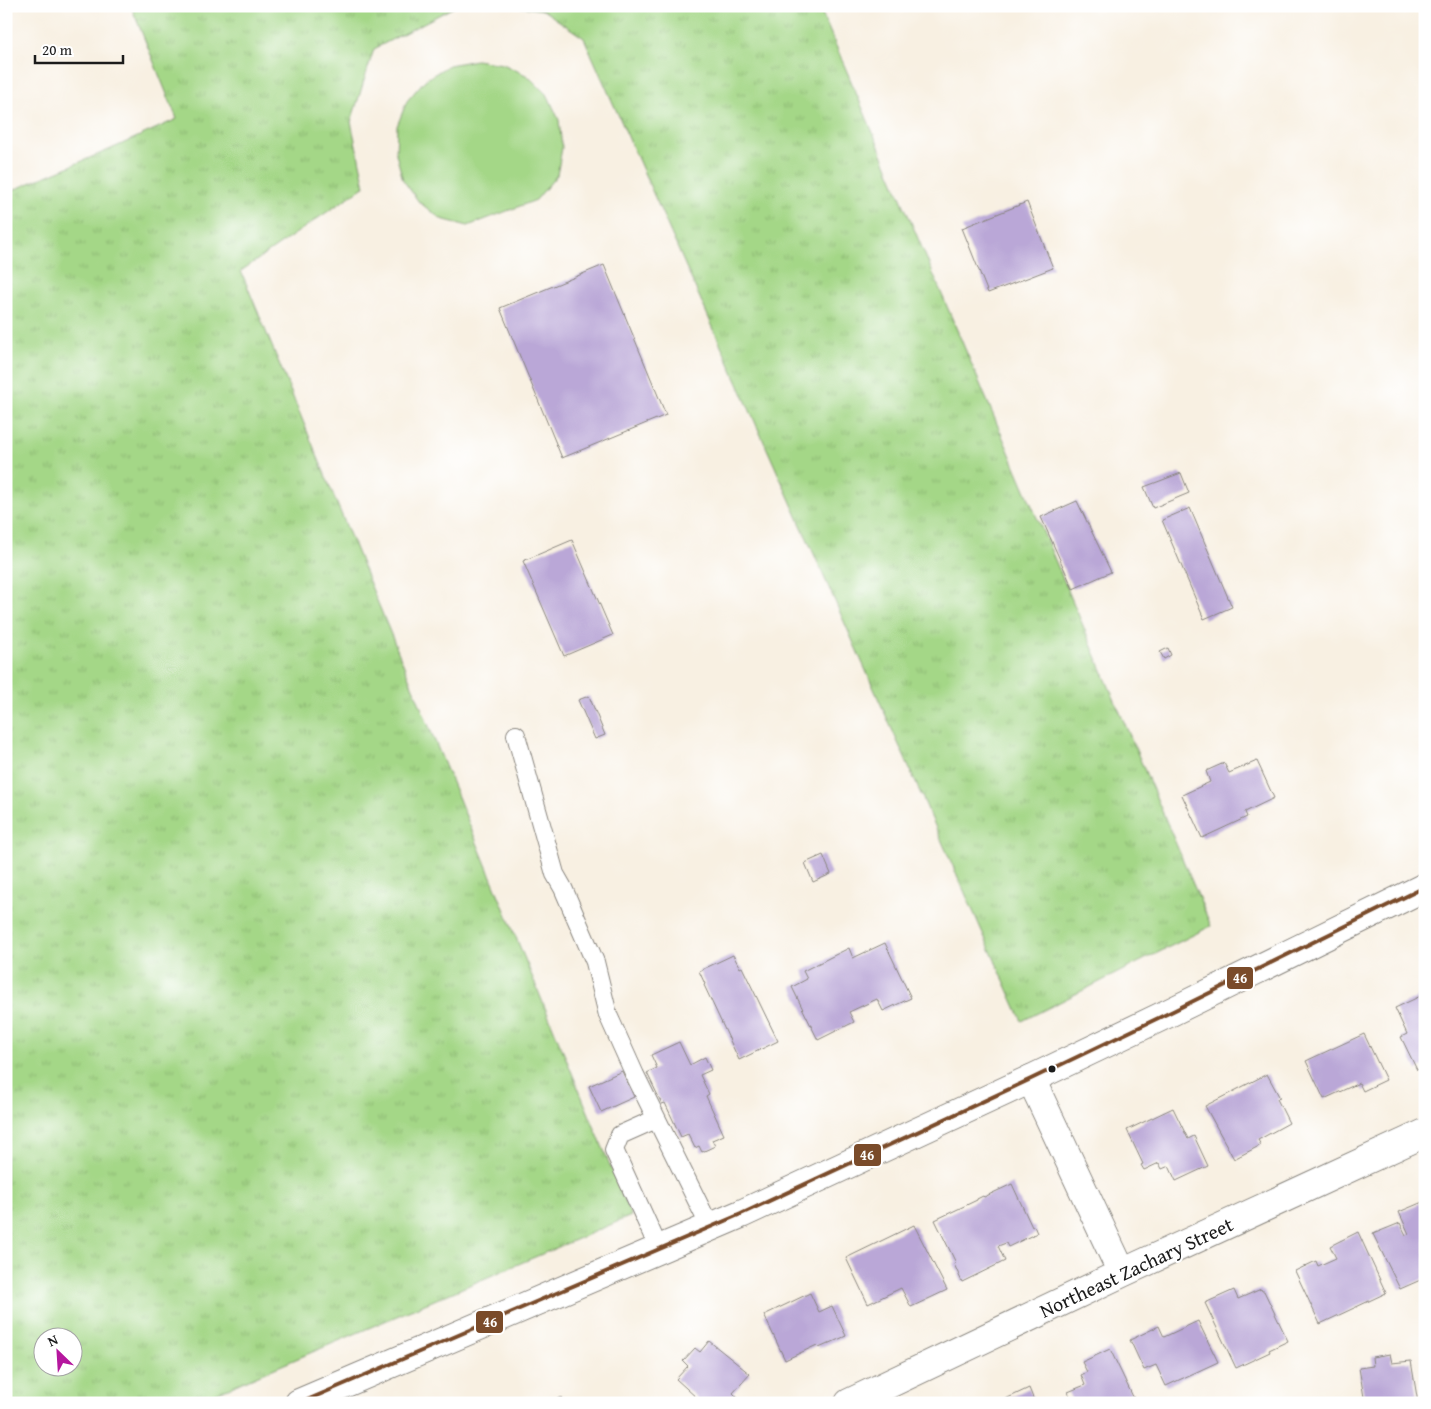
<svg xmlns="http://www.w3.org/2000/svg" width="1431" height="1409" viewBox="0 0 1431 1409" font-family="'Gentium Book Plus',serif">
  <style>
    .grass { fill: url(#grass-tufts); stroke: #607a52; fill-rule: evenodd }
    .garden { fill: #a4d787; stroke: #607a52 }
    .building { fill: #baa7d7 }
    .lines { fill: none; stroke-linecap: round; stroke-linejoin: round }
    .lane-casing { stroke: #8a867f; stroke-width: 20 }
    .street-casing { stroke: #8a867f; stroke-width: 30 }
    .primary-casing { stroke: #8a867f; stroke-width: 30 }
    .lane { stroke: #fff; stroke-width: 18 }
    .street { stroke: #fff; stroke-width: 28 }
    .primary { stroke: #fff; stroke-width: 28 }
    .bus-1-casing { stroke: #fff; stroke-width: 8 }
    .bus-1 { stroke: #7a4b2a; stroke-width: 4 }
    .bus-dot { fill: #1c1c1c; stroke: #fff; stroke-width: 2 }
    .labels { text-anchor: middle; dominant-baseline: central; stroke-width: 4; stroke-linejoin: round; paint-order: stroke }
    .street-label { font-size: 20px; fill: #1c1c1c; stroke: #fff }
    .line-badge { stroke: #fff; stroke-width: 2 }
    .badge-label { font-size: 14px; text-anchor: middle; font-weight: bold; fill: #fff }
  </style>
  <defs>
    <pattern id="grass-tufts" width="24" height="20" patternUnits="userSpaceOnUse" patternTransform="scale(1.25)"><rect width="24" height="20" fill="#a4d787"/><path d="M3 7l-1-3M5 7V3M7 7l1-3M15 17l-1-3M17 17v-4M19 17l1-3" fill="none" stroke="#8db874"/></pattern>
  </defs>
  <rect width="100%" height="100%" fill="#fff"/>
  <filter id="ink" filterUnits="userSpaceOnUse"><feTurbulence type="fractalNoise" baseFrequency=".02" numOctaves="2"/><feDisplacementMap in="SourceGraphic" scale="10" xChannelSelector="R" yChannelSelector="G"/><feConvolveMatrix kernelMatrix="1 2 1 2 8 2 1 2 1" color-interpolation-filters="sRGB"/></filter>
  <filter id="wash" filterUnits="userSpaceOnUse"><feTurbulence type="fractalNoise" baseFrequency=".0096" numOctaves="4" result="noise"/><feDisplacementMap in="SourceGraphic" scale="20" xChannelSelector="R" yChannelSelector="G"/><feGaussianBlur stdDeviation="1.12" result="paint"/><feColorMatrix in="noise" values="0 0 0 0 0 0 0 0 0 0 0 0 0 0 0 0 0 1.4 0 .05"/><feComposite in="paint" operator="in"/></filter>
  <g filter="url(#wash)">
    <rect width="100%" height="100%" fill="#f8f0e2"/>
    <!-- grass -->
    <path class="grass" d="M131 6H456L374 49 351 122 365 186 241 271 631 1216 193 1403H6V193L111 149 177 119ZM42 1336H72V1366H42Z
      M515 6H819L1211 926 1022 1021 584 38 543 10Z"/>
    <!-- garden -->
    <path class="garden" d="M476 60 503 64 528 76 548 96 559 120 562 148 557 175 536 200 468 226 441 219 419 202 403 180 396 154 397 126 407 101 425 80 449 65Z"/>
    <g id="blocks">
      <!-- building -->
      <path class="building" d="M1027 202 1053 268 988 293 962 228Z
        M604 265 666 415 562 458 500 308Z
        M1181 473 1189 493 1153 508 1144 487Z
        M1077 501 1111 572 1073 589 1041 517Z
        M1190 508 1232 607 1204 619 1162 520Z
        M572 540 613 635 564 656 523 561Z
        M1168 648 1171 655 1164 659 1160 652Z
        M589 696 605 735 595 739 578 700Z
        M1257 761 1274 798 1245 812 1247 817 1202 838 1182 795 1210 782 1206 771 1224 763 1229 773Z
        M823 855 831 874 813 882 805 863Z
        M885 943 911 998 883 1011 877 999 849 1012 854 1022 818 1040 792 987 807 979 803 971 849 948 853 958Z
        M733 955 740 968 742 967 778 1041 739 1060 704 985 705 984 699 971Z
        M1425 994V1066L1417 1070 1401 1037 1407 1034 1395 1008Z
        M1364 1034 1386 1080 1363 1091 1359 1083 1324 1099 1306 1061Z
        M679 1042 690 1065 705 1057 711 1070 700 1075 709 1094 706 1096 724 1135 712 1140 715 1146 702 1152 699 1146 695 1148 688 1134 681 1137 665 1103 662 1104 647 1073 657 1068 651 1055Z
        M622 1071 634 1097 601 1112 589 1086Z
        M1267 1074 1280 1098 1277 1099 1289 1123 1258 1140 1261 1145 1234 1159 1205 1106Z
        M1173 1108 1188 1139 1194 1136 1208 1166 1176 1181 1169 1166 1162 1169 1159 1163 1144 1170 1141 1165 1143 1164 1127 1130Z
        M1012 1184 1032 1227 1034 1226 1037 1233 1008 1247 1006 1243 998 1246 1005 1261 962 1282 954 1264 956 1263 935 1220 977 1200V1199L983 1196 984 1197Z
        M1425 1201V1278L1400 1289 1373 1234 1400 1223 1406 1235 1409 1234 1399 1212Z
        M914 1225 947 1290 911 1307 901 1288 868 1304 846 1258Z
        M1358 1232 1386 1293 1320 1324 1295 1271 1316 1261 1318 1266 1336 1258 1330 1246Z
        M1261 1289 1262 1291H1264L1288 1341 1269 1350 1270 1352 1236 1368 1205 1303 1234 1290 1238 1299Z
        M810 1293 819 1312 832 1306 846 1336 819 1348 817 1345 785 1360 764 1315Z
        M1198 1321 1218 1362 1166 1386 1156 1365 1144 1370 1130 1340 1159 1326 1164 1337Z
        M709 1341 750 1374 733 1393 743 1403H693L697 1398 676 1379 688 1366 683 1361 695 1348 700 1352Z
        M1110 1349 1136 1403H1073L1068 1392 1085 1385 1081 1375 1087 1372 1082 1362Z
        M1390 1354 1392 1363 1411 1361 1418 1403H1365L1359 1368 1373 1366 1372 1357Z
        M1029 1388 1035 1403H997Z
        M561 1397 564 1403H549Z"/>
    </g>
  </g>
  <g filter="url(#ink)">
    <use href="#blocks" fill-opacity="0" stroke="#8a867f" stroke-width="1"/>
    <g class="lines">
      <!-- lane casing -->
      <g class="lane-casing">
        <path id="lane" d="M516 735 555 874 563 888 595 962 608 1015 635 1075 710 1227
          M656 1119 620 1135 614 1150 659 1249"/>
      </g>
      <!-- street casing -->
      <g class="street-casing">
        <path id="street" d="M1031 1079 1122 1273
          M849 1403 1122 1273 1425 1133"/>
      </g>
      <!-- primary casing -->
      <g class="primary-casing">
        <path id="primary" d="M299 1403 741 1214 1031 1079 1173 1011 1425 887"/>
      </g>
      <!-- lane -->
      <use href="#lane" class="lane"/>
      <!-- street -->
      <use href="#street" class="street"/>
      <!-- primary -->
      <use href="#primary" class="primary"/>
      <!-- bus-1 casing -->
      <g class="bus-1-casing">
        <path id="bus-1" d="M300 1403 741 1214 1031 1079 1173 1011 1425 887"/>
      </g>
      <!-- bus-1 -->
      <use href="#bus-1" class="bus-1"/>
    </g>
  </g>
  <!-- markers -->
  <circle class="bus-dot" cx="1052" cy="1069" r="4.5"/>
  <g class="labels">
    <!-- street labels -->
    <g class="street-label">
      <text transform="translate(1136 1267) rotate(-25)">Northeast Zachary Street</text>
    </g>
  </g>
  <g class="line-badge">
    <rect x="1226" y="966" width="28" height="24" rx="5" fill="#7a4b2a"/>
    <rect x="853" y="1143" width="29" height="24" rx="5" fill="#7a4b2a"/>
    <rect x="475" y="1310" width="29" height="24" rx="5" fill="#7a4b2a"/>
  </g>
  <g class="badge-label">
    <text x="1240" y="983">46</text>
    <text x="867" y="1160">46</text>
    <text x="490" y="1327">46</text>
  </g>
  <!-- margin -->
  <rect width="1431" height="1409" fill="none" stroke="#fff" stroke-width="25"/>
  <!-- north arrow -->
  <g transform="translate(58 1352) rotate(335)"><circle r="24" fill="#ffffff" stroke="#a4a4a4"/>
  <path d="M0-4L9 19L0 12L-9 19Z" fill="#b5179e"/>
  <text y="-8" font-size="14" font-weight="bold" text-anchor="middle" fill="#1c1c1c">N</text>
  </g>
  <!-- scale -->
  <path d="M35 55v8h88v-8" fill="none" stroke="#1c1c1c" stroke-width="2.5"/>
  <text x="42" y="55" font-size="15" fill="#1c1c1c" stroke="#ffffff" stroke-width="4" paint-order="stroke">20 m</text>
</svg>
